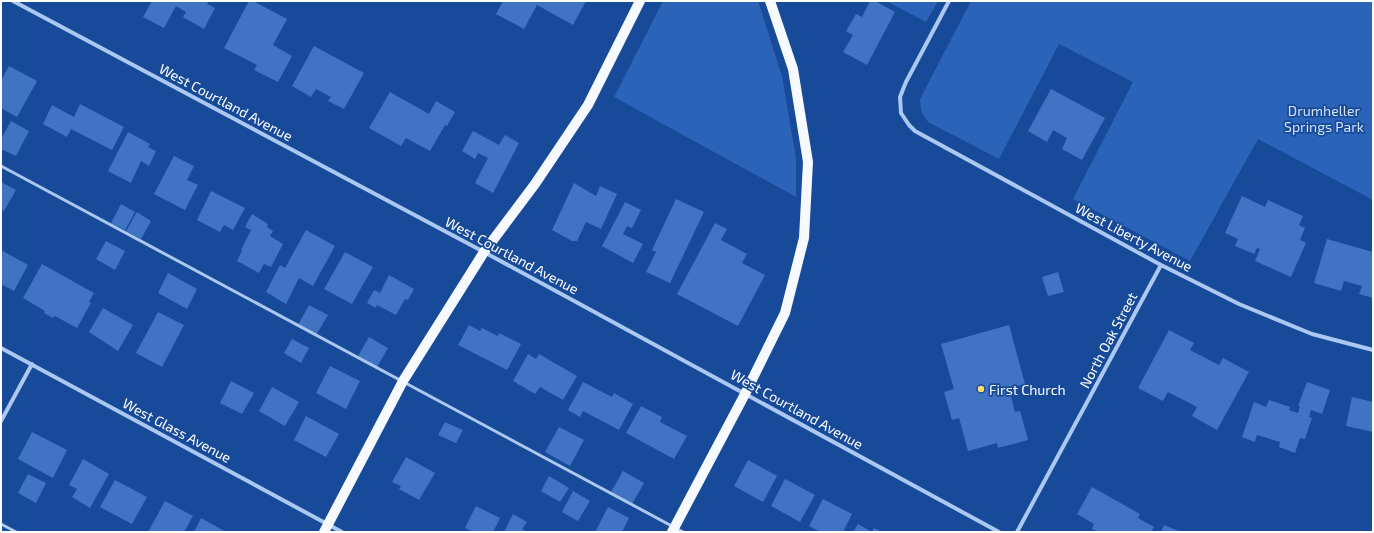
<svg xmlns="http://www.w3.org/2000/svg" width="1374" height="533" viewBox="0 0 1374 533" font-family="'Exo 2',sans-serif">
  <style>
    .green { fill: #2a63b7 }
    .building { fill: #4073c1 }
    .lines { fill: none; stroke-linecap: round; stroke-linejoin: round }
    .lane { stroke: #abc8f2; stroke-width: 3 }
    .street { stroke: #abc8f2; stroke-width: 4 }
    .primary { stroke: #f6f9ff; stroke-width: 10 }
    .poi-dot { fill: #ffdc6c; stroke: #174a99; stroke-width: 1.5 }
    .labels { text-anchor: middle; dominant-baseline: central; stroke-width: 3.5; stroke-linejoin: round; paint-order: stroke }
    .street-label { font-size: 14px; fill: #fff; stroke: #174a99 }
    .park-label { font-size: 14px; fill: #d3e4fc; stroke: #174a99 }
    .poi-label { font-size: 14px; fill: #fff; stroke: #174a99; text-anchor: start }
  </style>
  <rect width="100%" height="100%" fill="#174a99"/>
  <!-- green -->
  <path class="green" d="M663 1H758L782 76 796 158V197L614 97Z
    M886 1H938L926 22Z
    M971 1H1373V200L1258 139 1190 261 1073 199 1133 82 1059 44 999 159 928 122 921 111 920 99Z"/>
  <!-- building -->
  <path class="building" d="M152 1H209L207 4 215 8 204 29 183 17 186 12 176 6 164 28 143 17Z
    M249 1H253L287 19 273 45 292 56 278 82 254 70 257 65 224 48Z
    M503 1H586L573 25 537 5 524 29 496 14Z
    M870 1H875L895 12 867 65 843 52 853 35 846 31 856 14 862 17Z
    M314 46 364 73 344 109 328 101 331 97 316 89 311 97 292 86Z
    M9 66 37 81 17 117 1 108V81Z
    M1051 89 1105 118 1082 160 1062 149 1067 138 1053 130 1047 142 1028 131Z
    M390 92 429 114 436 101 455 112 447 126 445 125 430 151 406 138 401 146 369 128Z
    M80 104 124 127 112 150 71 129 67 137 43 124 52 105 74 117Z
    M11 121 29 131 16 156 1 149V139Z
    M473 131 499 145 505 135 519 143 493 193 475 183 488 158 478 153 475 159 462 151Z
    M128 132 150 144 148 147 156 151 149 166 141 161 131 183 108 171Z
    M174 156 194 166 187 180 198 185 185 210 154 194Z
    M1 182 16 190 4 211 1 209Z
    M574 183 596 196 600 186 617 194 601 229 586 222 577 241H572L552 230Z
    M211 191 245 208 233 230 224 225 220 232 197 220Z
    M1242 196 1265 207 1268 200 1303 216 1299 225 1305 228 1300 240 1306 243 1291 277 1255 261 1260 249 1257 248 1254 254 1235 246 1238 239 1225 233Z
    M676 199 704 212 670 283 646 272 656 252 652 250Z
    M625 202 641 210 632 228 627 226 623 234 643 244 633 263 602 246Z
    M121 204 135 212 125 230 111 223Z
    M137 212 151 221 141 239 126 231Z
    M252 214 268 224 267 227 273 231 270 236 283 244 271 267 264 264 259 273 237 261 242 251 241 250 251 230 245 227Z
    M715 223 727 229 721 240 747 254 742 263 765 275 738 326 677 294Z
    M306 230 335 246 313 286 299 278 286 304 266 292 280 265 285 268Z
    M1327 239 1373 252V298L1359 294 1362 286 1344 281 1341 291 1314 283Z
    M106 241 125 251 115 270 96 259Z
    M1 250 28 265 14 291 1 284Z
    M345 252 373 267 352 304 324 289Z
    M42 264 94 293 89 302 91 303 77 328 55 316 53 318 44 313 45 311 23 298Z
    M1058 272 1064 292 1048 296 1042 277Z
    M168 273 197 289 187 309 158 293Z
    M389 275 414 289 408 300 405 299 396 315 377 305 376 308 367 303 374 290 380 293Z
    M309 305 328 315 316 335 298 325Z
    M103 308 133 325 118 351 89 332Z
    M158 312 184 325 162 367 136 353Z
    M469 325 480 331 482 328 498 336 499 333 521 344 507 370 458 345Z
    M1009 325 1025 384 1009 388 1015 412 1020 411 1028 440 998 448 997 443 968 451 959 418 952 420 944 392 954 389 941 344Z
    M1169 330 1194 343 1190 350 1219 365 1223 358 1249 372 1217 430 1192 416 1197 407 1168 392 1163 401 1138 388Z
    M369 337 388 348 377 367 358 356Z
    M292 339 309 348 301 363 284 353Z
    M528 354 536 359 539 354 577 376 563 400 540 387 535 394 513 381Z
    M330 366 360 381 346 409 316 393Z
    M231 381 254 393 242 414 220 403Z
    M583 382 612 397 614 393 633 404 619 430 583 411 580 417 568 410Z
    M1307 382 1330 390 1322 414 1311 410 1309 417 1312 418 1305 439 1300 438 1295 453 1279 447 1280 442 1257 435 1255 442 1242 437 1254 402 1266 407 1269 400 1290 407 1289 410 1298 413 1300 406H1298Z
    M272 387 299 402 285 426 259 411Z
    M1352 397 1373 402V432L1346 426Z
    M641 406 662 417 660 422 687 436 674 459 626 433Z
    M306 416 339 434 326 457 294 440Z
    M445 422 463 430 456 443 438 435Z
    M559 427 584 440 570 466 545 452Z
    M32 432 67 450 53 478 18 459Z
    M406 457 435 473 419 500 399 489 401 486 392 482Z
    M83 459 109 474 90 508 72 497 77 489 69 485Z
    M748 460 777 476 763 502 734 486Z
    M623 471 644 483 632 504 611 492Z
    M28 474 46 483 36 503 18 493Z
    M549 476 569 488 560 502 541 491Z
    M785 479 815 495 800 522 771 506Z
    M115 480 147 497 132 524 100 507Z
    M1092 487 1140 514 1138 518 1154 527 1151 532H1098L1092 529 1094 524 1077 514Z
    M573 491 590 501 578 521 562 512Z
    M823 499 852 514 843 532H820L809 526Z
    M165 501 193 516 184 532H148Z
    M476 506 500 518 493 532H473L465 528Z
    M608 507 629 518 622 532H595Z
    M513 514 527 522 522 529 527 532H504Z
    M201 518 226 532H194Z
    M858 524 872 532 874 528 882 532H853Z
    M1164 525 1181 532H1161Z"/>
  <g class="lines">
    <!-- lane -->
    <path class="lane" d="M1 166 683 532
      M1 524 16 532"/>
    <!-- street -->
    <path class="street" d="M13 1 484 252 999 532
      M949 1 906 82 900 97 901 113 909 125 915 131 1161 265 1239 304 1312 334 1373 350
      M1 348 342 532
      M1 421 32 364
      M1017 532 1161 265"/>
    <!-- primary -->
    <path class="primary" d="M324 532 403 381 484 252 535 184 588 105 640 1
      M672 532 745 394 785 313 804 238 808 162 793 69 770 1"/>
  </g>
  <!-- markers -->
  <circle class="poi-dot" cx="981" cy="389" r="4"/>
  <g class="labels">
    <!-- street labels -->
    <g class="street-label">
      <text transform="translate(226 102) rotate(28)">West Courtland Avenue</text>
      <text transform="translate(1134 237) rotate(28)">West Liberty Avenue</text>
      <text transform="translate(512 255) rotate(28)">West Courtland Avenue</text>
      <text transform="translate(1108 340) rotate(-62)">North Oak Street</text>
      <text transform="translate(797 409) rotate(29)">West Courtland Avenue</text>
      <text transform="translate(177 430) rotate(28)">West Glass Avenue</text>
    </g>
    <!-- park labels -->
    <g class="park-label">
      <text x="1324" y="110">Drumheller<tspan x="1324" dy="16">Springs Park</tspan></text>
    </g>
    <!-- poi labels -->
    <g class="poi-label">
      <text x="989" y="389">First Church</text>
    </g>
  </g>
  <!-- border -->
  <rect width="1374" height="533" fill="none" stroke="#ffffff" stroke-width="4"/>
</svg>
